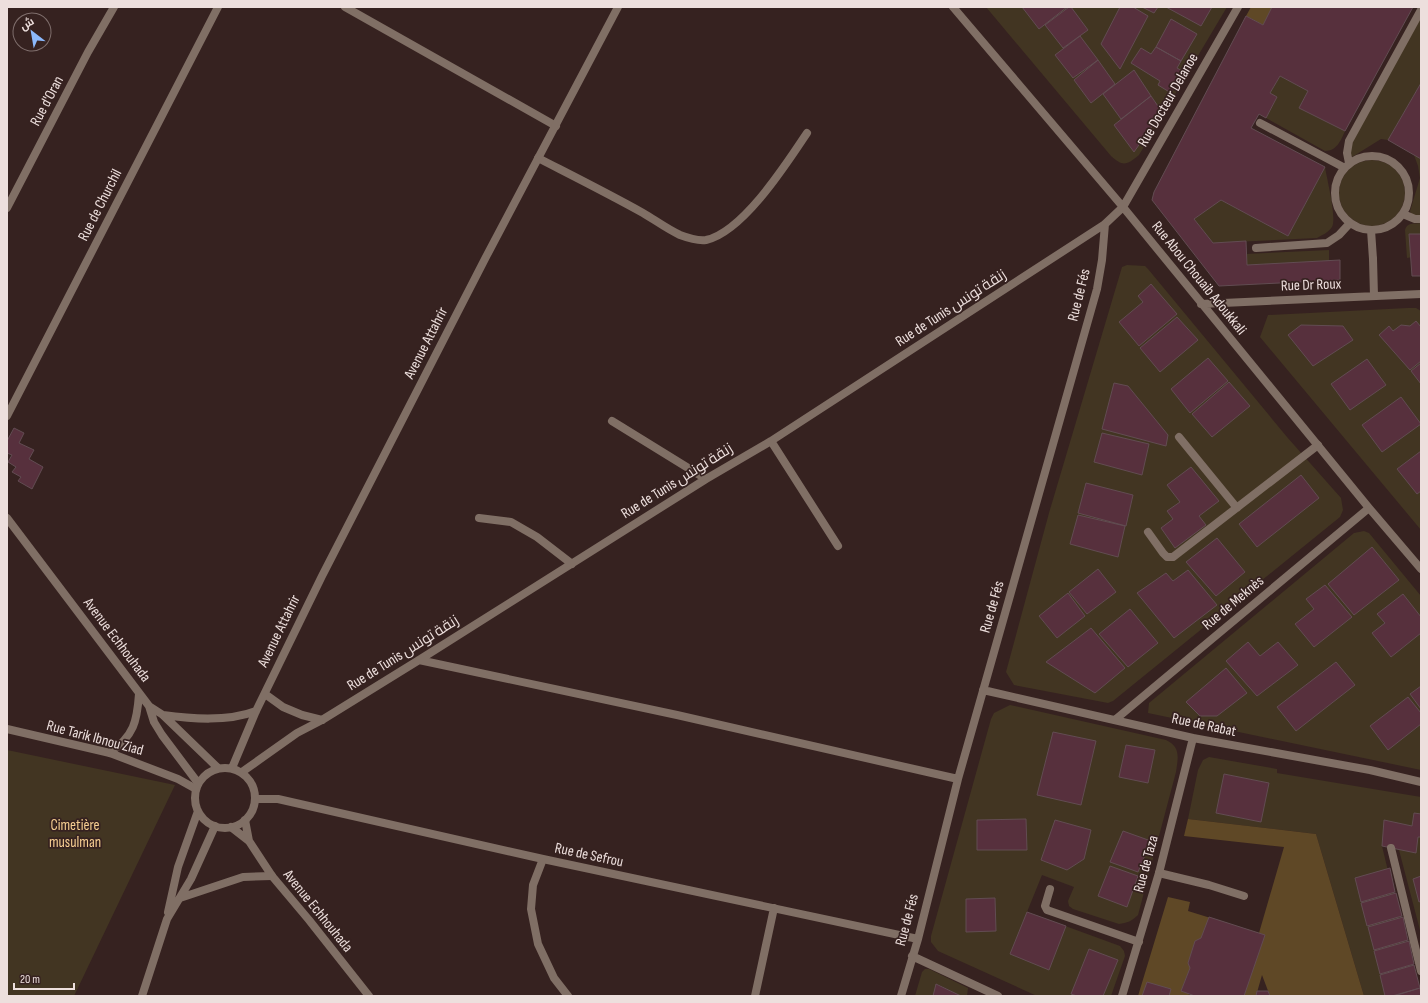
<svg xmlns="http://www.w3.org/2000/svg" width="1428" height="1003" viewBox="0 0 1428 1003" font-family="'Sofia Sans Condensed',Cairo,sans-serif">
  <style>
    .green { fill: #423522 }
    .forest { fill: #5f4826 }
    .building { fill: #57303d; stroke: #624c52 }
    .lines { fill: none; stroke-linecap: round; stroke-linejoin: round }
    .service { stroke: #806f65; stroke-width: 8 }
    .minor { stroke: #806f65; stroke-width: 8 }
    .tertiary { stroke: #806f65; stroke-width: 8 }
    .labels { text-anchor: middle; dominant-baseline: central; stroke-width: 3.5; stroke-linejoin: round; paint-order: stroke }
    .street-label { font-size: 15px; fill: #eddfdd; stroke: #362220 }
    .park-label { font-size: 15px; fill: #f7ce92; stroke: #362220 }
  </style>
  <rect width="100%" height="100%" fill="#362220"/>
  <!-- green -->
  <path class="green" d="M986 7H1227L1139 155C1127 165 1123 167 1111 156Z
    M1421 15V83L1388 140 1381 139 1352 157 1350 152 1353 141Z
    M1280 76 1308 91 1299 108 1345 131C1341 140 1337 151 1325 151L1266 118 1277 97 1270 93Z
    M1414 155 1421 159V216L1417 217 1411 214 1410 211 1420 178 1418 166Z
    M1339 193a33 33 0 1 1 66 0a33 33 0 1 1-66 0Z
    M1325 167C1327 180 1337 217 1332 227 1328 233 1322 235 1317 238L1213 243 1194 219 1221 200 1288 236Z
    M1421 223V234H1409L1412 257 1407 258 1405 230C1407 222 1414 224 1421 223Z
    M1329 250V261L1247 265 1246 254Z
    M1127 265 1145 266 1148 269 1287 437 1341 498 1343 510 1340 517 1113 701 1108 703 1014 685 1006 672 1049 513 1122 267Z
    M1408 308H1416L1421 311V530L1260 337 1268 315Z
    M1364 531 1369 533 1421 596V770L1148 713 1149 703 1354 533Z
    M1010 705 1166 740C1181 747 1178 758 1176 772L1138 915C1132 921 1127 923 1119 924L1073 909 1069 906 1068 901 1074 887 1042 875 1027 912 1120 946 1124 951 1125 956 1111 996H1037L938 951 931 942V936L991 719 994 713Z
    M7 750 175 785 74 996H7Z
    M1209 757 1277 769V773L1421 797V934L1399 850 1382 846 1418 996H1364L1316 834 1188 819 1198 770 1203 760Z
    M925 969H929L968 988 967 996H961L937 984 933 996H915L922 972Z"/>
  <!-- forest -->
  <path class="forest" d="M1251 7H1314L1295 42 1246 16Z
    M1188 819 1316 834 1364 996H1270L1262 975 1256 996H1195L1189 994 1188 996H1138L1168 897 1190 902 1188 911 1259 933 1284 847 1184 836Z"/>
  <!-- building -->
  <path class="building" d="M1022 7H1067L1039 29Z
    M1069 7H1071L1088 30 1063 48 1045 25Z
    M1120 7H1133L1148 16 1120 69 1101 44Z
    M1142 7H1158L1154 13Z
    M1166 7H1212L1201 26Z
    M1272 7H1413L1345 131 1299 108 1308 91 1280 76 1270 93 1277 97 1266 118 1259 114 1251 128 1325 167 1288 236 1221 200 1194 219 1213 243 1246 241 1247 265 1340 260V280L1219 286 1152 200 1154 192 1246 16 1263 25Z
    M1171 19 1197 34 1181 61 1156 47Z
    M1080 36 1098 60 1073 78 1055 55Z
    M1156 47 1181 61 1177 68 1184 72 1171 93 1158 85 1160 81 1131 63 1141 48 1151 54Z
    M1098 60 1115 84 1091 103 1074 80Z
    M1134 70 1151 96 1121 119 1103 94Z
    M1421 83V159L1388 140Z
    M1151 96 1162 112 1134 152 1114 125Z
    M1409 234H1421V276H1412Z
    M1151 284 1177 314 1139 346 1119 322 1143 302 1138 296Z
    M1177 317 1198 340 1160 372 1140 348Z
    M1416 321 1421 327V361L1410 370 1379 335 1389 326 1393 331 1401 325 1410 326Z
    M1301 325 1343 326 1353 340 1313 366 1288 335Z
    M1208 358 1228 381 1190 413 1171 389Z
    M1367 359 1386 385 1350 410 1331 384Z
    M1421 363V384L1411 371Z
    M1229 382 1250 406 1212 437 1192 414Z
    M1114 383 1128 386 1168 435 1166 446 1102 429Z
    M1401 397 1421 424 1382 452 1362 425Z
    M14 428 24 433 19 443 34 450 29 459 43 467 32 489 18 481 21 477 12 472 16 467 8 462 12 455 7 453V441Z
    M1102 433 1149 444 1142 475 1094 462Z
    M1421 451V491L1417 494 1397 469Z
    M1191 467 1219 501 1199 516 1206 525 1175 548 1161 528 1173 519 1167 511 1180 502 1167 485Z
    M1301 475 1319 498 1257 547 1239 524Z
    M1086 483 1133 495 1126 526 1078 513Z
    M1078 515 1125 526 1118 557 1070 544Z
    M1217 538 1245 572 1216 596 1186 562Z
    M1372 547 1399 580 1354 615 1328 584Z
    M1098 569 1116 592 1087 614 1069 592Z
    M1188 570 1217 605 1174 638 1137 593 1166 573 1173 581Z
    M1325 585 1352 617 1314 647 1295 624 1314 609 1306 599Z
    M1068 593 1085 616 1057 638 1039 616Z
    M1403 594 1421 617V633L1391 657 1372 633 1385 623 1377 614Z
    M1130 609 1158 643 1128 667 1099 634Z
    M1091 628 1125 668 1095 693 1046 662Z
    M1248 642 1260 656 1278 642 1298 665 1257 696 1226 661Z
    M1336 662 1355 685 1296 731 1277 707Z
    M1226 668 1247 693 1217 716H1200L1186 702Z
    M1421 686V709L1410 694Z
    M1408 697 1421 713V724L1388 750 1370 726Z
    M1053 732 1096 741 1081 805 1037 795Z
    M1126 745 1155 750 1148 783 1119 777Z
    M1224 774 1269 783 1261 822 1216 813Z
    M1414 813 1421 814V837H1418L1416 853 1382 846 1384 820 1412 826Z
    M1026 819 1027 850H977V820Z
    M1055 820 1091 830 1084 859 1067 870 1041 860Z
    M1123 831 1151 841 1138 872 1110 862Z
    M1110 866 1138 876 1127 907 1098 896Z
    M1390 868 1395 892 1361 902 1355 878Z
    M1421 876V901L1419 902 1413 879Z
    M1396 893 1402 916 1367 926 1361 903Z
    M995 898 996 931 966 932V899Z
    M1027 912 1066 926 1049 970 1010 954Z
    M1209 917 1265 935 1244 996H1195L1181 991 1190 968 1188 963 1195 941 1201 938Z
    M1403 917 1408 940 1374 950 1368 927Z
    M1409 941 1414 964 1380 974 1374 951Z
    M1089 949 1118 960 1103 996H1077L1071 994Z
    M1414 965 1420 988 1392 996H1385L1380 975Z
    M1147 982 1171 989 1169 996H1142Z
    M936 984 961 996H933Z
    M1420 988 1421 996H1394Z
    M1257 991H1268L1270 996H1256Z"/>
  <g class="lines">
    <!-- service -->
    <path class="service" d="M1260 123 1345 168
      M1335 193a37 37 0 1 1 74 0a37 37 0 1 1-74 0Z
      M1349 163 1347 153 1349 141 1421 10
      M1403 214 1415 219H1421
      M1371 230 1373 259
      M1256 248 1327 243 1339 235 1350 223
      M1179 437 1237 508
      M1148 532 1163 553 1167 557H1173L1318 445
      M1391 848 1421 971
      M1159 873 1209 885 1244 896
      M1050 889 1045 906 1047 910 1139 942"/>
    <!-- minor -->
    <path class="minor" d="M345 7 556 126
      M953 7 1123 207 1369 508 1421 569
      M538 158C573 176 609 194 643 213 655 220 667 229 680 235 688 238 698 241 706 240 743 232 787 163 807 133
      M7 208 88 52 114 7
      M1373 259 1374 296
      M1201 304 1421 294
      M7 416 218 7
      M612 421 706 479
      M771 441 838 546
      M479 518 511 522 537 537 572 564
      M419 660 677 715 958 779
      M983 690 1193 738 1370 770 1421 782
      M1116 719 1369 508
      M7 729 110 753 178 779 196 789
      M242 772 297 733 322 720 419 660 706 479 771 441 1105 224 1123 207 1238 7
      M255 799H278L543 859 918 939
      M245 820 249 841 272 876 309 920 369 996
      M231 827 249 841
      M543 859 533 885 531 909 538 944 554 978 568 996
      M912 956 998 996
      M755 996 774 908
      M901 996 918 939 958 779 1097 289 1102 260 1105 224
      M1122 996 1159 873 1193 738"/>
    <!-- tertiary -->
    <path class="tertiary" d="M7 518 149 706 154 722 162 735 198 783
      M265 694 283 707 302 715 322 720
      M149 706 163 715 218 768
      M163 715C192 719 228 722 256 711
      M110 753C134 735 137 722 139 694
      M195 798a30 30 0 1 1 60 0a30 30 0 1 1-60 0Z
      M232 768 256 711 322 576 487 255 618 7
      M180 898 243 877 272 876
      M168 912 178 867 198 811
      M142 996 167 919 191 879 215 826"/>
  </g>
  <g class="labels">
    <!-- street labels -->
    <g class="street-label">
      <text transform="translate(1168 100) rotate(-60)">Rue Docteur Delanoe</text>
      <text transform="translate(47 101) rotate(-62)">Rue d'Oran</text>
      <text transform="translate(100 205) rotate(-63)">Rue de Churchil</text>
      <text transform="translate(1199 278) rotate(51)">Rue Abou Chouaib Adoukkali</text>
      <text transform="translate(1311 285) rotate(-2)">Rue Dr Roux</text>
      <text transform="translate(1079 295) rotate(-76)">Rue de Fés</text>
      <text transform="translate(951 308) rotate(-33)">Rue de Tunis زنقة تونس</text>
      <text transform="translate(426 343) rotate(-63)">Avenue Attahrir</text>
      <text transform="translate(677 481) rotate(-32)">Rue de Tunis زنقة تونس</text>
      <text transform="translate(1233 603) rotate(-40)">Rue de Meknès</text>
      <text transform="translate(992 607) rotate(-74)">Rue de Fés</text>
      <text transform="translate(279 631) rotate(-64)">Avenue Attahrir</text>
      <text transform="translate(117 640) rotate(53)">Avenue Echhouhada</text>
      <text transform="translate(403 653) rotate(-32)">Rue de Tunis زنقة تونس</text>
      <text transform="translate(1204 725) rotate(12)">Rue de Rabat</text>
      <text transform="translate(95 738) rotate(15)">Rue Tarik Ibnou Ziad</text>
      <text transform="translate(589 855) rotate(12)">Rue de Sefrou</text>
      <text transform="translate(1146 864) rotate(-75)">Rue de Taza</text>
      <text transform="translate(318 911) rotate(51)">Avenue Echhouhada</text>
      <text transform="translate(907 920) rotate(-75)">Rue de Fés</text>
    </g>
    <!-- park labels -->
    <g class="park-label">
      <text x="75" y="825">Cimetière<tspan x="75" dy="17">musulman</tspan></text>
    </g>
  </g>
  <!-- border -->
  <rect width="1428" height="1003" fill="none" stroke="#eddfdd" stroke-width="16"/>
  <!-- north arrow -->
  <g transform="translate(32 32) rotate(329)"><circle r="19" fill="#362220" stroke="#7f6e6c"/>
  <path d="M0-3L7 15L0 10L-7 15Z" fill="#8cb9fc"/>
  <text y="-6" font-size="11" font-weight="bold" text-anchor="middle" fill="#eddfdd">ش</text>
  </g>
  <!-- scale -->
  <path d="M14 983v6h60v-6" fill="none" stroke="#eddfdd" stroke-width="2"/>
  <text x="20" y="983" font-size="12" fill="#eddfdd" stroke="#362220" stroke-width="3" paint-order="stroke">20 m</text>
</svg>
